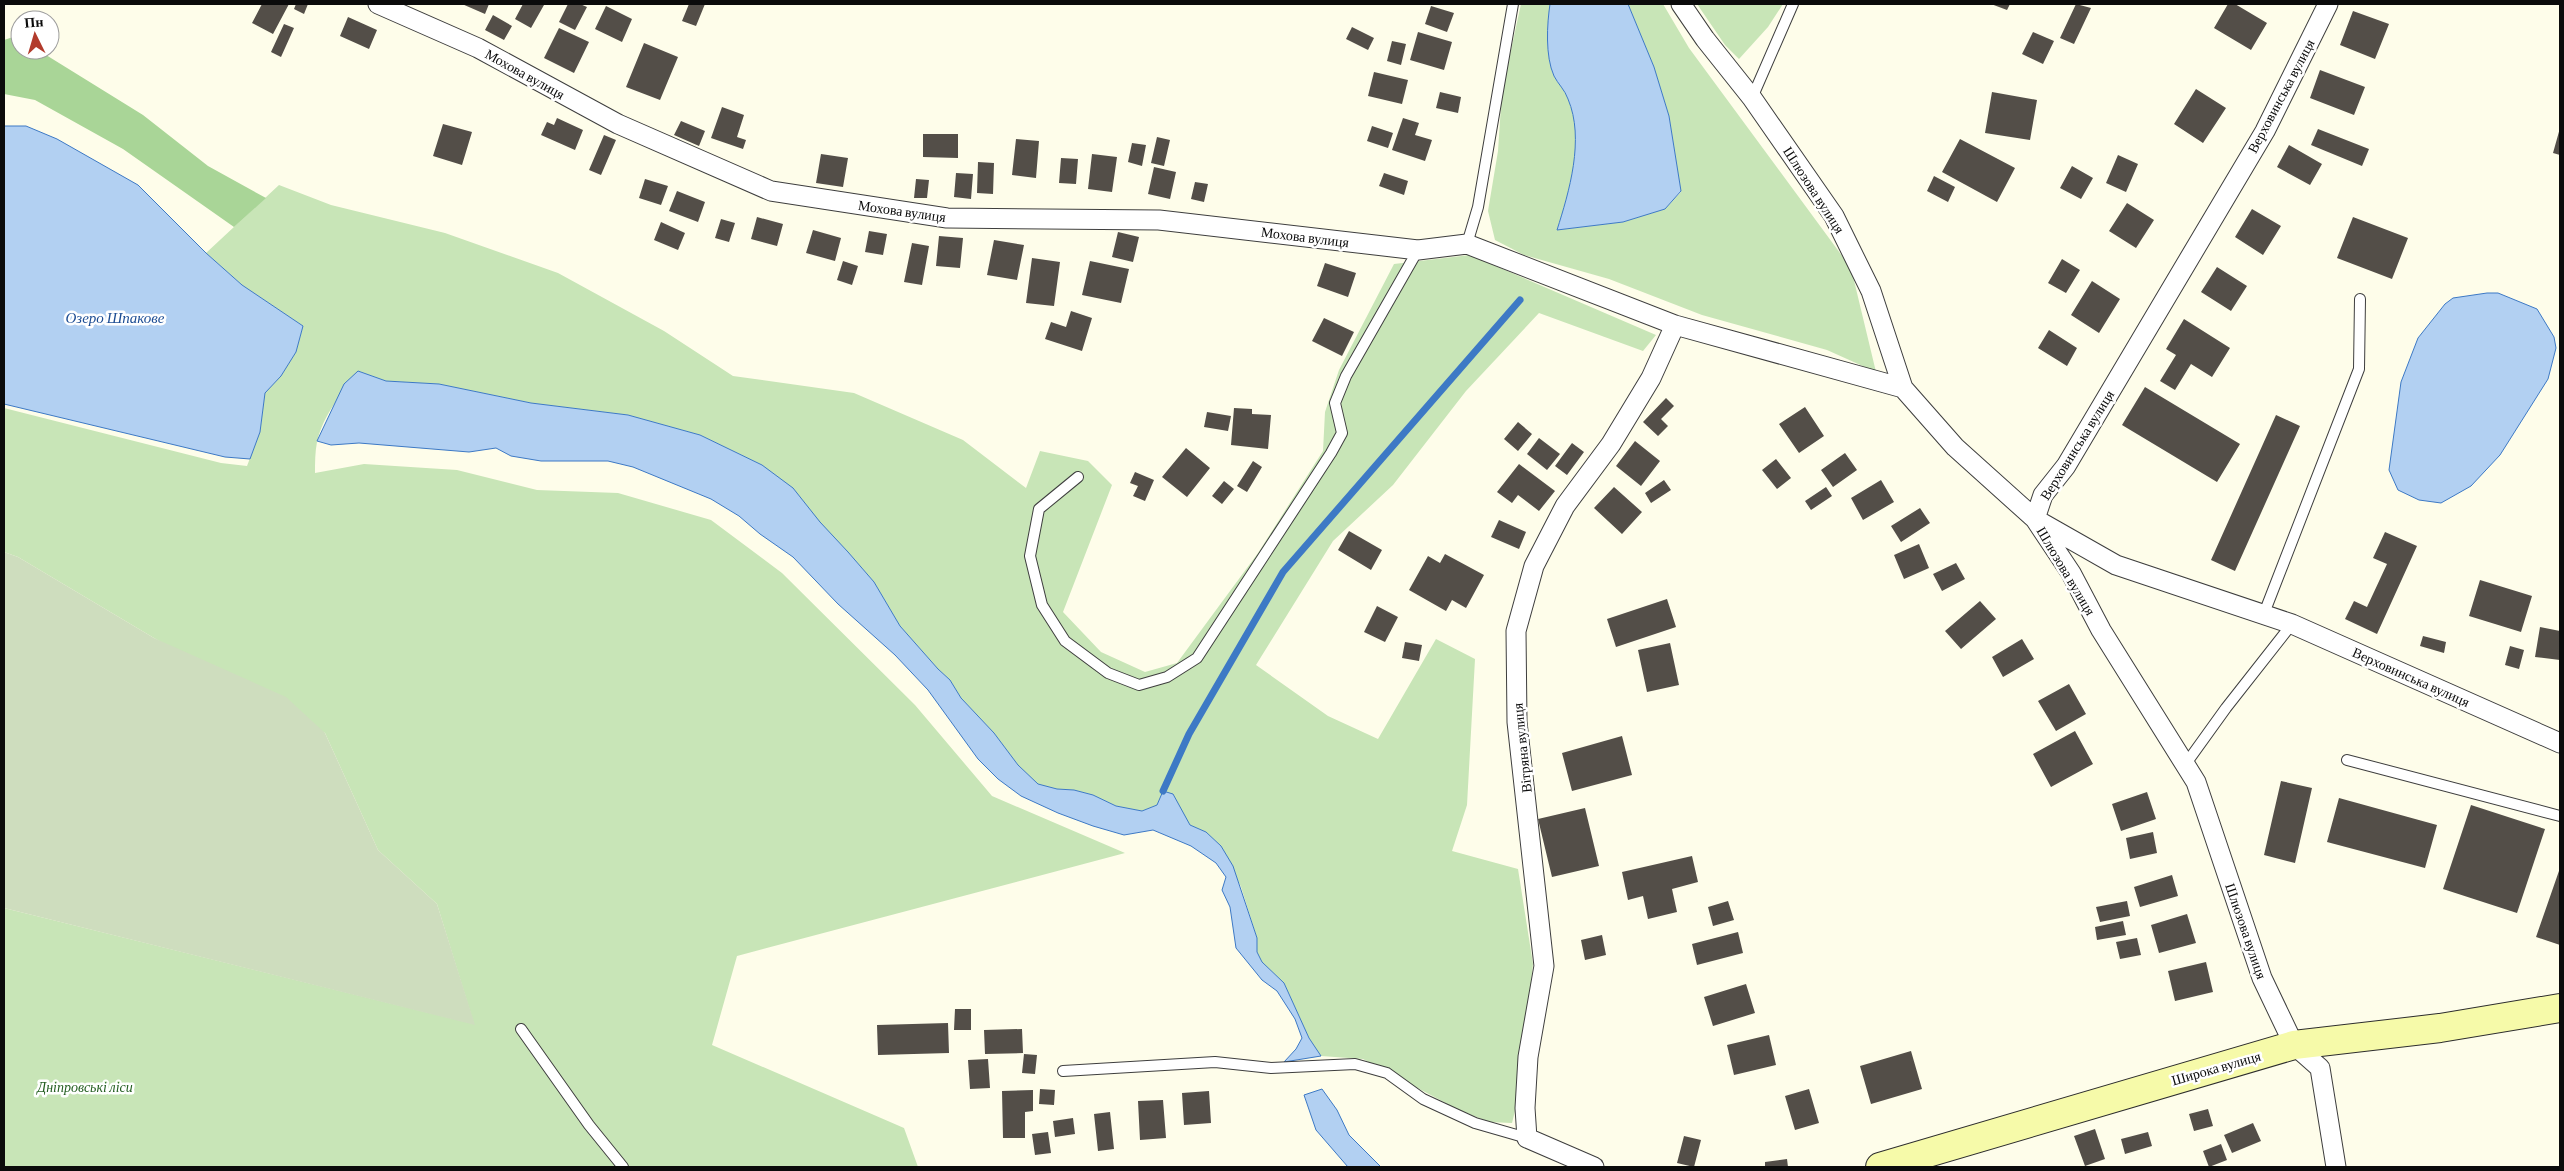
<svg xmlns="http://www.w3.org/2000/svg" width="2564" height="1171" viewBox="0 0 2564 1171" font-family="'Crimson Pro',serif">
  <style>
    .green { fill: #c8e5b7 }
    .forest { fill: #a9d597 }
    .cemetery { fill: #ceddbe }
    .water { fill: #b2d0f2; stroke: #3d79c5 }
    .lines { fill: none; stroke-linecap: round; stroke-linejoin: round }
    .stream { stroke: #3d79c5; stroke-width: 7 }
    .building { fill: #534e48 }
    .service-casing { stroke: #3e3e3e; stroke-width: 12 }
    .minor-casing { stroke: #3e3e3e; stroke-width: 21 }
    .secondary-casing { stroke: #2d2d2d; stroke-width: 30 }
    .service { stroke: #fff; stroke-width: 10 }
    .minor { stroke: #fff; stroke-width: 19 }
    .secondary { stroke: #f6faa9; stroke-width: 28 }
    .labels { text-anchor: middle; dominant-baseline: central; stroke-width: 5; stroke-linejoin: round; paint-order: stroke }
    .street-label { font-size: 14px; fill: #0b0b0b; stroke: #fff }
    .park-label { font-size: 14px; font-style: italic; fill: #235e20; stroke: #fff }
    .water-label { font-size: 15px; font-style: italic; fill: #1d4d94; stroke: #fff }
  </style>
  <rect width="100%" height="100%" fill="#fefdea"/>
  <!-- green -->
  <path class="green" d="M1521 4H1550C1547 24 1545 56 1554 76 1558 84 1565 90 1568 99 1585 138 1569 192 1557 230L1623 222 1665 209 1681 192 1669 116 1654 67 1628 4H1663L1689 48 1851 268 1876 372 1827 350 1702 315 1609 279 1524 255 1495 240 1488 211 1498 151 1502 91Z
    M1697 4H1783L1768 27 1739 59 1725 45Z
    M279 185 331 205 445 233 558 273 664 331 733 376 854 393 963 440 1026 488 1040 451 1088 461 1112 485 1063 612 1101 652 1145 672 1177 663 1258 553 1323 451 1325 412 1339 370 1394 264 1470 255 1656 335 1643 351 1539 313 1466 391 1393 485 1333 541 1256 665 1328 716 1378 739 1436 639 1475 659 1467 805 1452 851 1518 869 1533 964 1520 1091 1512 1123 1489 1122 1457 1109 1363 1059 1321 1056 1309 1038 1284 983 1262 962 1257 952V938L1241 887 1221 846 1206 832 1190 825 1157 805 1142 811 1116 806 1093 795 1074 790 1057 789 1038 785 1018 765 994 733 961 698 950 680 938 669 900 626 874 582 848 552 762 465 700 435 628 415 531 403 439 384 386 381 358 371C342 393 323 415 317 442 315 452 315 463 315 473L364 464 457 470 537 490 618 493 711 520 782 573 915 705 992 796 1125 853 737 956 712 1045 904 1128 918 1167H4V908L474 1024 437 904 378 850 325 733 154 638 18 557 4 552V408L221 463 247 466 260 432 265 393 281 376 296 352 303 326 242 285 206 253Z"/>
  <!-- forest -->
  <path class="forest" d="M16 36 20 39V50H38L143 115 208 166 266 198 234 227 123 149 35 100 4 94V40Z"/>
  <!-- cemetery -->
  <path class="cemetery" d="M4 552 18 557 154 638 286 697 325 733 378 850 437 904 475 1025 4 908Z"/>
  <!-- water -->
  <path class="water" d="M1550 4H1628L1654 67 1669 116 1681 191 1665 209 1623 222 1557 230C1569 192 1585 139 1568 99 1565 90 1558 84 1554 76 1545 56 1547 24 1550 4Z
    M4 126H26L57 139 138 185 206 253 242 285 303 326 296 352 281 376 265 393 260 432 250 459 225 457 4 404Z
    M2487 293H2498L2537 309 2554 337 2556 348 2548 379 2500 455 2471 486 2441 503 2419 500 2398 490 2389 470 2401 382 2418 338 2445 304 2453 298Z
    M358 371 386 381 439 384 531 403 628 415 700 435 762 465 793 488 820 522 848 552 874 582 900 626 938 669 950 680 961 698 994 733 1018 765 1038 784 1057 789 1074 790 1093 795 1116 806 1142 811 1157 805 1163 791 1173 794 1190 825 1206 832 1221 846 1233 866 1257 938V952L1262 962 1284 983 1309 1038 1321 1056 1284 1062 1296 1049 1302 1038 1295 1019 1277 991 1262 980 1236 948 1230 907 1222 890 1226 877 1216 863 1191 846 1153 830 1124 835 1093 826 1058 813 1021 796 998 779 978 759 928 690 895 655 838 604 793 557 760 534 739 516 711 499 633 467 608 461H541L511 456 496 448 469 452 359 443 331 445 317 441 344 384Z
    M1322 1089 1337 1110 1349 1135 1381 1167H1348L1316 1130 1304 1095Z"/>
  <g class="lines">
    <!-- stream -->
    <path class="stream" d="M1163 791 1189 734 1283 572 1520 300"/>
  </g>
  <!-- building -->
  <path class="building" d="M262 4H289L273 34 252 23Z
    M296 4H308L304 14 294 9Z
    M462 4H489L485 14Z
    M523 4 544 5 531 28 515 19Z
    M568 4H580L587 7 575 30 559 22Z
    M689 4H705L696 26 682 21Z
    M1991 4H2010L2007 10Z
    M2076 4 2091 8 2074 44 2060 38Z
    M2228 4H2235L2267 23 2251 50 2214 28Z
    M606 6 632 19 622 42 595 29Z
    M1431 6 1454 13 1447 32 1425 24Z
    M2353 11 2389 24 2375 59 2340 45Z
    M493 15 512 26 504 40 485 30Z
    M348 17 377 30 369 49 340 36Z
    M284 24 294 28 281 57 271 52Z
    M1352 27 1374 38 1368 50 1346 39Z
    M559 28 589 42 574 73 544 58Z
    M1418 32 1452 42 1444 70 1410 60Z
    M2033 32 2054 41 2043 64 2022 54Z
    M1392 41 1406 44 1401 65 1387 61Z
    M644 43 678 57 660 100 626 87Z
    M2320 70 2365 87 2354 115 2310 98Z
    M1374 72 1408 80 1402 104 1368 96Z
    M2196 89 2226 108 2203 143 2174 124Z
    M1440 92 1461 97 1458 113 1436 108Z
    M1992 92 2037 100 2030 140 1985 133Z
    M722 107 744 115 737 137 746 140 743 149 711 138Z
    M557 118 583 130 575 150 541 135 547 122 554 125Z
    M1403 118 1419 123 1415 135 1432 140 1425 161 1392 150Z
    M681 121 705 131 699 146 674 135Z
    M443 124 472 132 462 165 433 156Z
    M1372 126 1393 133 1388 148 1367 141Z
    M2560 128V155L2553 153Z
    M2318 129 2369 149 2362 166 2311 145Z
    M923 134H958V158L923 157Z
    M604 135 616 140 601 175 589 170Z
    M1157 137 1170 140 1164 166 1151 163Z
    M1016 139 1039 141 1036 178 1012 175Z
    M1960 139 2015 168 1997 202 1942 172Z
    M1132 143 1146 145 1142 166 1128 162Z
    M2289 145 2322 164 2310 185 2277 167Z
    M821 154 848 158 843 187 816 183Z
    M1092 154 1117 157 1112 192 1088 189Z
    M2118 155 2138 164 2126 192 2106 183Z
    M1061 158 1078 159 1076 184 1059 183Z
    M978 162 994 163 993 194 977 193Z
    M2072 166 2093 178 2081 199 2060 188Z
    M1154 167 1176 172 1170 199 1148 194Z
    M956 173 973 174 971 199 954 197Z
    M1384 173 1408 181 1404 195 1379 186Z
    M1934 176 1955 187 1948 202 1927 191Z
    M645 179 668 186 661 205 639 198Z
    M916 179 929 180 927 198H914Z
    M1195 182 1208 184 1204 202 1191 199Z
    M677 191 705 202 698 222 669 211Z
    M2127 203 2154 220 2136 248 2109 231Z
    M2252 209 2281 226 2263 255 2235 237Z
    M757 217 783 224 777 246 751 239Z
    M2353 217 2408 238 2392 279 2337 258Z
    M721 219 735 223 729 242 715 238Z
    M661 222 685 233 678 250 654 240Z
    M813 230 841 238 835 261 806 253Z
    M869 231 887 234 883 255 865 252Z
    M1118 232 1139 237 1133 262 1112 257Z
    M939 236 963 238 960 268 936 266Z
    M994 240 1024 245 1017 280 987 275Z
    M912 243 929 246 922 285 904 282Z
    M1032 258 1060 262 1054 306 1026 303Z
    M2062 259 2080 270 2066 293 2048 283Z
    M843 261 858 266 852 285 837 280Z
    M1090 261 1129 269 1121 303 1082 295Z
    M1325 263 1356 273 1348 297 1317 286Z
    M2217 267 2247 286 2231 311 2201 292Z
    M2092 281 2120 299 2099 333 2071 315Z
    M1071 311 1092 318 1082 351 1045 339 1051 322 1066 327Z
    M1324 318 1354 332 1342 356 1312 341Z
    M2184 319 2230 348 2212 377 2191 364 2175 390 2160 381 2176 355 2166 349Z
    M2049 330 2077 348 2067 366 2038 348Z
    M2145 387 2240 444 2217 482 2122 425Z
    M1666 398 1674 406 1661 419 1668 426 1658 436 1643 422Z
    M1805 407 1824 436 1799 453 1779 424Z
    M1234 408 1252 409V414L1271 415 1268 449 1231 445Z
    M1207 412 1231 416 1228 431 1204 427Z
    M2276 415 2300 426 2235 571 2211 560Z
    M1518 422 1532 434 1518 451 1504 439Z
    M1539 438 1560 454 1547 470 1527 454Z
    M1635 441 1660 461 1641 486 1616 466Z
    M1572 443 1584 452 1567 475 1555 466Z
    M1186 448 1210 468 1187 497 1162 477Z
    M1845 453 1857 470 1833 487 1821 470Z
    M1776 459 1791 478 1777 489 1762 470Z
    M1253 461 1262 467 1247 492 1237 486Z
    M1519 464 1555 491 1539 511 1518 495 1512 503 1497 492Z
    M1135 472 1154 480 1145 501 1133 496 1138 486 1130 483Z
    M1664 480 1671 490 1651 503 1645 493Z
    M1881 480 1894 502 1863 520 1851 498Z
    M1224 481 1234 489 1222 504 1212 496Z
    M1614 487 1642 512 1622 534 1594 508Z
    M1826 487 1832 496 1811 510 1805 501Z
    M1920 508 1930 523 1901 542 1891 526Z
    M1499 520 1526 532 1519 549 1491 537Z
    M1349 531 1382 550 1371 570 1338 550Z
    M2385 532 2417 546 2377 634 2345 619 2354 601 2367 607 2387 564 2373 558Z
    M1919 544 1929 568 1904 579 1894 555Z
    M1445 554 1484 575 1466 608 1452 600 1446 611 1409 590 1428 556 1440 563Z
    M1956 563 1965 579 1942 591 1933 574Z
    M2480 580 2532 596 2521 632 2469 616Z
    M1667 599 1676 627 1616 647 1607 619Z
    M1980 601 1996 619 1961 649 1945 631Z
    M1377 606 1398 617 1385 642 1364 632Z
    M2540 627 2560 631V660L2535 657Z
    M2423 636 2446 642 2444 653 2420 646Z
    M2022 639 2034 659 2003 677 1992 657Z
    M1405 642 1422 645 1419 661 1402 658Z
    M1670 643 1679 685 1647 692 1638 650Z
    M2510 646 2524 650 2519 669 2505 665Z
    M2069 684 2086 714 2056 731 2038 701Z
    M2075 731 2093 764 2051 787 2033 754Z
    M1622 736 1632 775 1572 791 1562 753Z
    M2281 781 2312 788 2295 863 2264 855Z
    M2147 792 2156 819 2121 831 2112 804Z
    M2339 798 2437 825 2425 868 2327 842Z
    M2471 805 2545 829 2517 913 2443 889Z
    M1585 808 1599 866 1552 877 1538 819Z
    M2153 832 2157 853 2130 859 2126 838Z
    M1692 856 1698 882 1672 889 1677 912 1648 919 1643 896 1628 900 1622 872Z
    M2560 868V945L2536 937Z
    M2172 875 2178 896 2140 907 2134 887Z
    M1728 901 1734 920 1713 926 1708 907Z
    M2127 901 2130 916 2100 922 2096 907Z
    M2187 914 2196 943 2159 953 2151 925Z
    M2123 921 2126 935 2097 940 2095 927Z
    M1738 932 1743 953 1697 965 1692 944Z
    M1602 935 1606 955 1585 960 1581 940Z
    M2137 938 2141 955 2120 959 2116 942Z
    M2206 962 2213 992 2175 1001 2168 971Z
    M1746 984 1755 1013 1713 1026 1704 997Z
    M955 1009H971V1030H954Z
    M948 1023 949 1053 878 1055 877 1025Z
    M1022 1029 1023 1053 985 1054 984 1030Z
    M1769 1035 1776 1065 1734 1075 1727 1045Z
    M1911 1051 1922 1089 1871 1104 1860 1066Z
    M1024 1054 1037 1055 1035 1074 1022 1073Z
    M988 1059 990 1088 970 1089 968 1060Z
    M1040 1089 1055 1090 1054 1105 1039 1104Z
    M1809 1089 1819 1123 1795 1130 1785 1096Z
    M1033 1090V1111L1025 1112V1138H1003L1002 1091Z
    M1209 1091 1211 1123 1184 1125 1182 1093Z
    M1163 1100 1166 1138 1140 1140 1138 1101Z
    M2208 1109 2213 1126 2194 1131 2189 1114Z
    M1110 1112 1114 1149 1098 1151 1094 1114Z
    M1073 1118 1075 1134 1055 1137 1053 1121Z
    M2253 1123 2261 1141 2232 1153 2224 1135Z
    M2095 1129 2105 1159 2085 1166 2074 1136Z
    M1048 1132 1051 1153 1035 1155 1032 1134Z
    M2148 1132 2152 1146 2125 1154 2121 1139Z
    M1684 1136 1701 1140 1694 1167 1677 1163Z
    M2221 1144 2227 1160 2209 1167 2203 1151Z
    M1787 1159 1788 1167H1765V1162Z"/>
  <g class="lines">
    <!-- service casing -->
    <g class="service-casing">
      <path id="service" d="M1752 98 1793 4
        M1467 244 1478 207 1513 4
        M1078 477 1039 509 1030 556 1042 605 1065 641 1108 673 1139 685 1167 677 1197 658 1331 453 1342 433 1335 403 1346 376 1418 250
        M2263 616 2359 369 2360 299
        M2347 760 2560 816
        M2185 765 2226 708 2292 624
        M521 1029 589 1125 623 1167
        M1063 1071 1215 1062 1271 1068 1355 1064 1387 1073 1423 1099 1475 1123 1527 1138"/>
    </g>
    <!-- minor casing -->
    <g class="minor-casing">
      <path id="minor" d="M378 4 478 48 618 124 771 191 947 218 1159 220 1418 250 1467 244 1675 325 1903 388
        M1681 4 1705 39 1752 98 1834 216 1871 291 1903 388 1955 447 2035 519 2071 573 2101 630 2196 782 2262 978 2294 1045 2320 1068 2336 1167
        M2328 4 2265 131 2066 466 2043 495 2035 519 2116 565 2292 624 2560 743
        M1594 1167 1527 1138 1525 1108 1528 1057 1544 966 1517 722 1516 631 1534 566 1565 506 1611 444 1651 378 1675 325"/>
    </g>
    <!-- secondary casing -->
    <g class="secondary-casing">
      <path id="secondary" d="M1880 1167 2294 1045 2440 1028 2560 1008"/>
    </g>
    <!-- service -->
    <use href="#service" class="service"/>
    <!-- minor -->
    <use href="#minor" class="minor"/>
    <!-- secondary -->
    <use href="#secondary" class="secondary"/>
  </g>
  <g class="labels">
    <!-- street labels -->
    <g class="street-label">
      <text transform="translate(525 74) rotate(29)">Мохова вулиця</text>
      <text transform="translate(2281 96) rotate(-62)">Верховинська вулиця</text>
      <text transform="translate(1814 190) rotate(57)">Шлюзова вулиця</text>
      <text transform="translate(902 211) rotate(8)">Мохова вулиця</text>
      <text transform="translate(1305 237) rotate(7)">Мохова вулиця</text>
      <text transform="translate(2077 445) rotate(-58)">Верховинська вулиця</text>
      <text transform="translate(2066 571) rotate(59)">Шлюзова вулиця</text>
      <text transform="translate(2411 677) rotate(24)">Верховинська вулиця</text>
      <text transform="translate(1522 748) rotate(-96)">Вітряна вулиця</text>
      <text transform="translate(2246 931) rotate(71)">Шлюзова вулиця</text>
      <text transform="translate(2216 1068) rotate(-16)">Широка вулиця</text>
    </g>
    <!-- park labels -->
    <g class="park-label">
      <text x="85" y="1087">Дніпровські ліси</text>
    </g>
    <!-- water labels -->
    <g class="water-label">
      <text x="115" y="318">Озеро Шпакове</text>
    </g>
  </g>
  <!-- border -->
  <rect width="2564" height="1171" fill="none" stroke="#0b0b0b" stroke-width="10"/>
  <!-- north arrow -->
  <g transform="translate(35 35) rotate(355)"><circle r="24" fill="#ffffff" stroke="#9d9d9d"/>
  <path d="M0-4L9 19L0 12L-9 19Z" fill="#b23b2c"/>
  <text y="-8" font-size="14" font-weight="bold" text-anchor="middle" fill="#0b0b0b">Пн</text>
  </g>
</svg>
